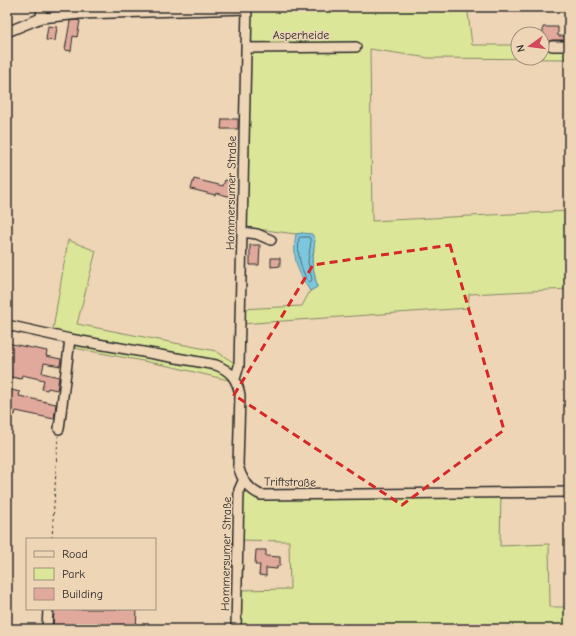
<svg xmlns="http://www.w3.org/2000/svg" width="576" height="636" viewBox="0 0 576 636" font-family="'Comic Neue',sans-serif">
  <style>
    .green { fill: #dbe699; stroke: #838862 }
    .water { fill: #7dc7de; stroke: #5c8996 }
    .lines { fill: none; stroke-linecap: round; stroke-linejoin: round }
    .shore { stroke: #4c6973; stroke-width: 1 }
    .building { fill: #e1a99b; stroke: #2b2b2b }
    .minor-casing { stroke: #2b2b2b; stroke-width: 12 }
    .path { stroke: #2b2b2b; stroke-width: 1; stroke-dasharray: 3 3; stroke-linecap: butt }
    .minor { stroke: #eed5b6; stroke-width: 9 }
    .marked { fill: none; stroke: #d62828; stroke-width: 3; stroke-dasharray: 8 5; stroke-linejoin: round }
    .labels { text-anchor: middle; dominant-baseline: central; stroke-width: 3; stroke-linejoin: round; paint-order: stroke }
    .street-label { font-size: 12px; fill: #2b2b2b; stroke: #eed5b6 }
  </style>
  <rect width="100%" height="100%" fill="#eed5b6"/>
  <filter id="ink" filterUnits="userSpaceOnUse"><feTurbulence type="fractalNoise" baseFrequency=".025" numOctaves="2"/><feDisplacementMap in="SourceGraphic" scale="8" xChannelSelector="R" yChannelSelector="G"/><feConvolveMatrix kernelMatrix="1 2 1 2 8 2 1 2 1" color-interpolation-filters="sRGB"/></filter>
  <g filter="url(#ink)">
    <!-- green -->
    <path class="green" d="M247 7H468V13L472 45H518V58H542V44H569V59L428 58 370 49 372 221 569 211V289L469 294 468 308 240 324V309L302 306 310 291 317 287 312 262 314 250 303 233 296 234 242 227Z
      M68 240 96 251 77 324 216 351 239 366 235 379 228 380 169 366 69 347 70 339 52 335Z
      M243 481 255 492H501L500 546 549 544 550 607H569V629H236L237 590 290 589 289 541 238 540Z"/>
    <!-- water -->
    <path class="water" d="M303 233 312 234 315 240 312 262 317 287 310 291C297 270 292 259 296 234Z"/>
    <g class="lines">
      <!-- shore -->
      <path class="shore" d="M301 237H309L311 241 308 262 312 280 310 282 308 281C300 268 297 254 299 238Z"/>
    </g>
    <!-- building -->
    <path class="building" d="M76 20 80 21 77 37 73 36 71 51 65 50 70 21Z
      M48 26 57 27 55 41 46 40Z
      M543 27H558V36H569V40H552L547 42H543Z
      M222 119H238V129H221Z
      M194 179 223 186 225 180 232 182 231 190 234 191 232 197 216 193 215 195 191 189Z
      M250 245H260L259 265H250Z
      M271 258H280V266L271 267Z
      M7 343 47 351 46 356 61 359 60 366 44 363 42 373 59 377 57 390 48 388 47 390 42 389 44 380 22 375 21 379 7 376Z
      M7 389 20 392 19 396 56 404 54 419 16 411 15 415 7 414Z
      M256 550H266V556L280 557V566H277V569L266 568V576L259 575 260 565H255Z
      M54 609H137L136 629H53Z"/>
    <g class="lines">
      <!-- minor casing -->
      <g class="minor-casing">
        <path id="minor" d="M41 18 42 7
          M7 32 41 18 80 14 247 9
          M552 46H569
          M247 48 356 47
          M242 232 257 234 271 240
          M7 325 70 339 216 365C231 371 237 379 240 395L238 465C241 479 248 489 261 495L569 492
          M235 379 239 366 247 7
          M59 429 70 339
          M47 629 48 609
          M236 629 239 490 243 481"/>
      </g>
      <!-- path -->
      <path class="path" d="M52 539 58 436"/>
      <!-- minor -->
      <use href="#minor" class="minor"/>
    </g>
  </g>
  <!-- marked area -->
  <path class="marked" d="M450 245 504 430 402 505 234 395 313 265Z"/>
  <g class="labels">
    <!-- street labels -->
    <g class="street-label">
      <text x="301" y="35">Asperheide</text>
      <text transform="translate(231 193) rotate(-89)">Hommersumer Straße</text>
      <text transform="translate(290 482) rotate(1)">Triftstraße</text>
      <text transform="translate(226 554) rotate(-89)">Hommersumer Straße</text>
    </g>
  </g>
  <!-- margin -->
  <rect width="576" height="636" fill="none" stroke="#eed5b6" stroke-width="24"/>
  <rect x="12" y="12" width="552" height="612" fill="none" stroke="#2b2b2b" stroke-width="1.5" filter="url(#ink)"/>
  <!-- legend -->
  <rect x="26" y="538" width="130" height="72" fill="#eed5b6" stroke="#a0917e"/>
  <rect x="34" y="551" width="20" height="6" fill="#eed5b6" stroke="#a0917e"/>
  <text x="62" y="558" font-size="12" fill="#2b2b2b">Road</text>
  <rect x="34" y="568" width="20" height="12" fill="#dbe699" stroke="#a0917e"/>
  <text x="62" y="578" font-size="12" fill="#2b2b2b">Park</text>
  <rect x="34" y="588" width="20" height="12" fill="#e1a99b" stroke="#a0917e"/>
  <text x="62" y="598" font-size="12" fill="#2b2b2b">Building</text>
  <!-- north arrow -->
  <g transform="translate(530 46) rotate(256)"><circle r="19" fill="#eed5b6" stroke="#a0917e"/>
  <path d="M0-3L7 15L0 10L-7 15Z" fill="#d1495b"/>
  <text y="-6" font-size="11" font-weight="bold" text-anchor="middle" fill="#2b2b2b">N</text>
  </g>
</svg>
